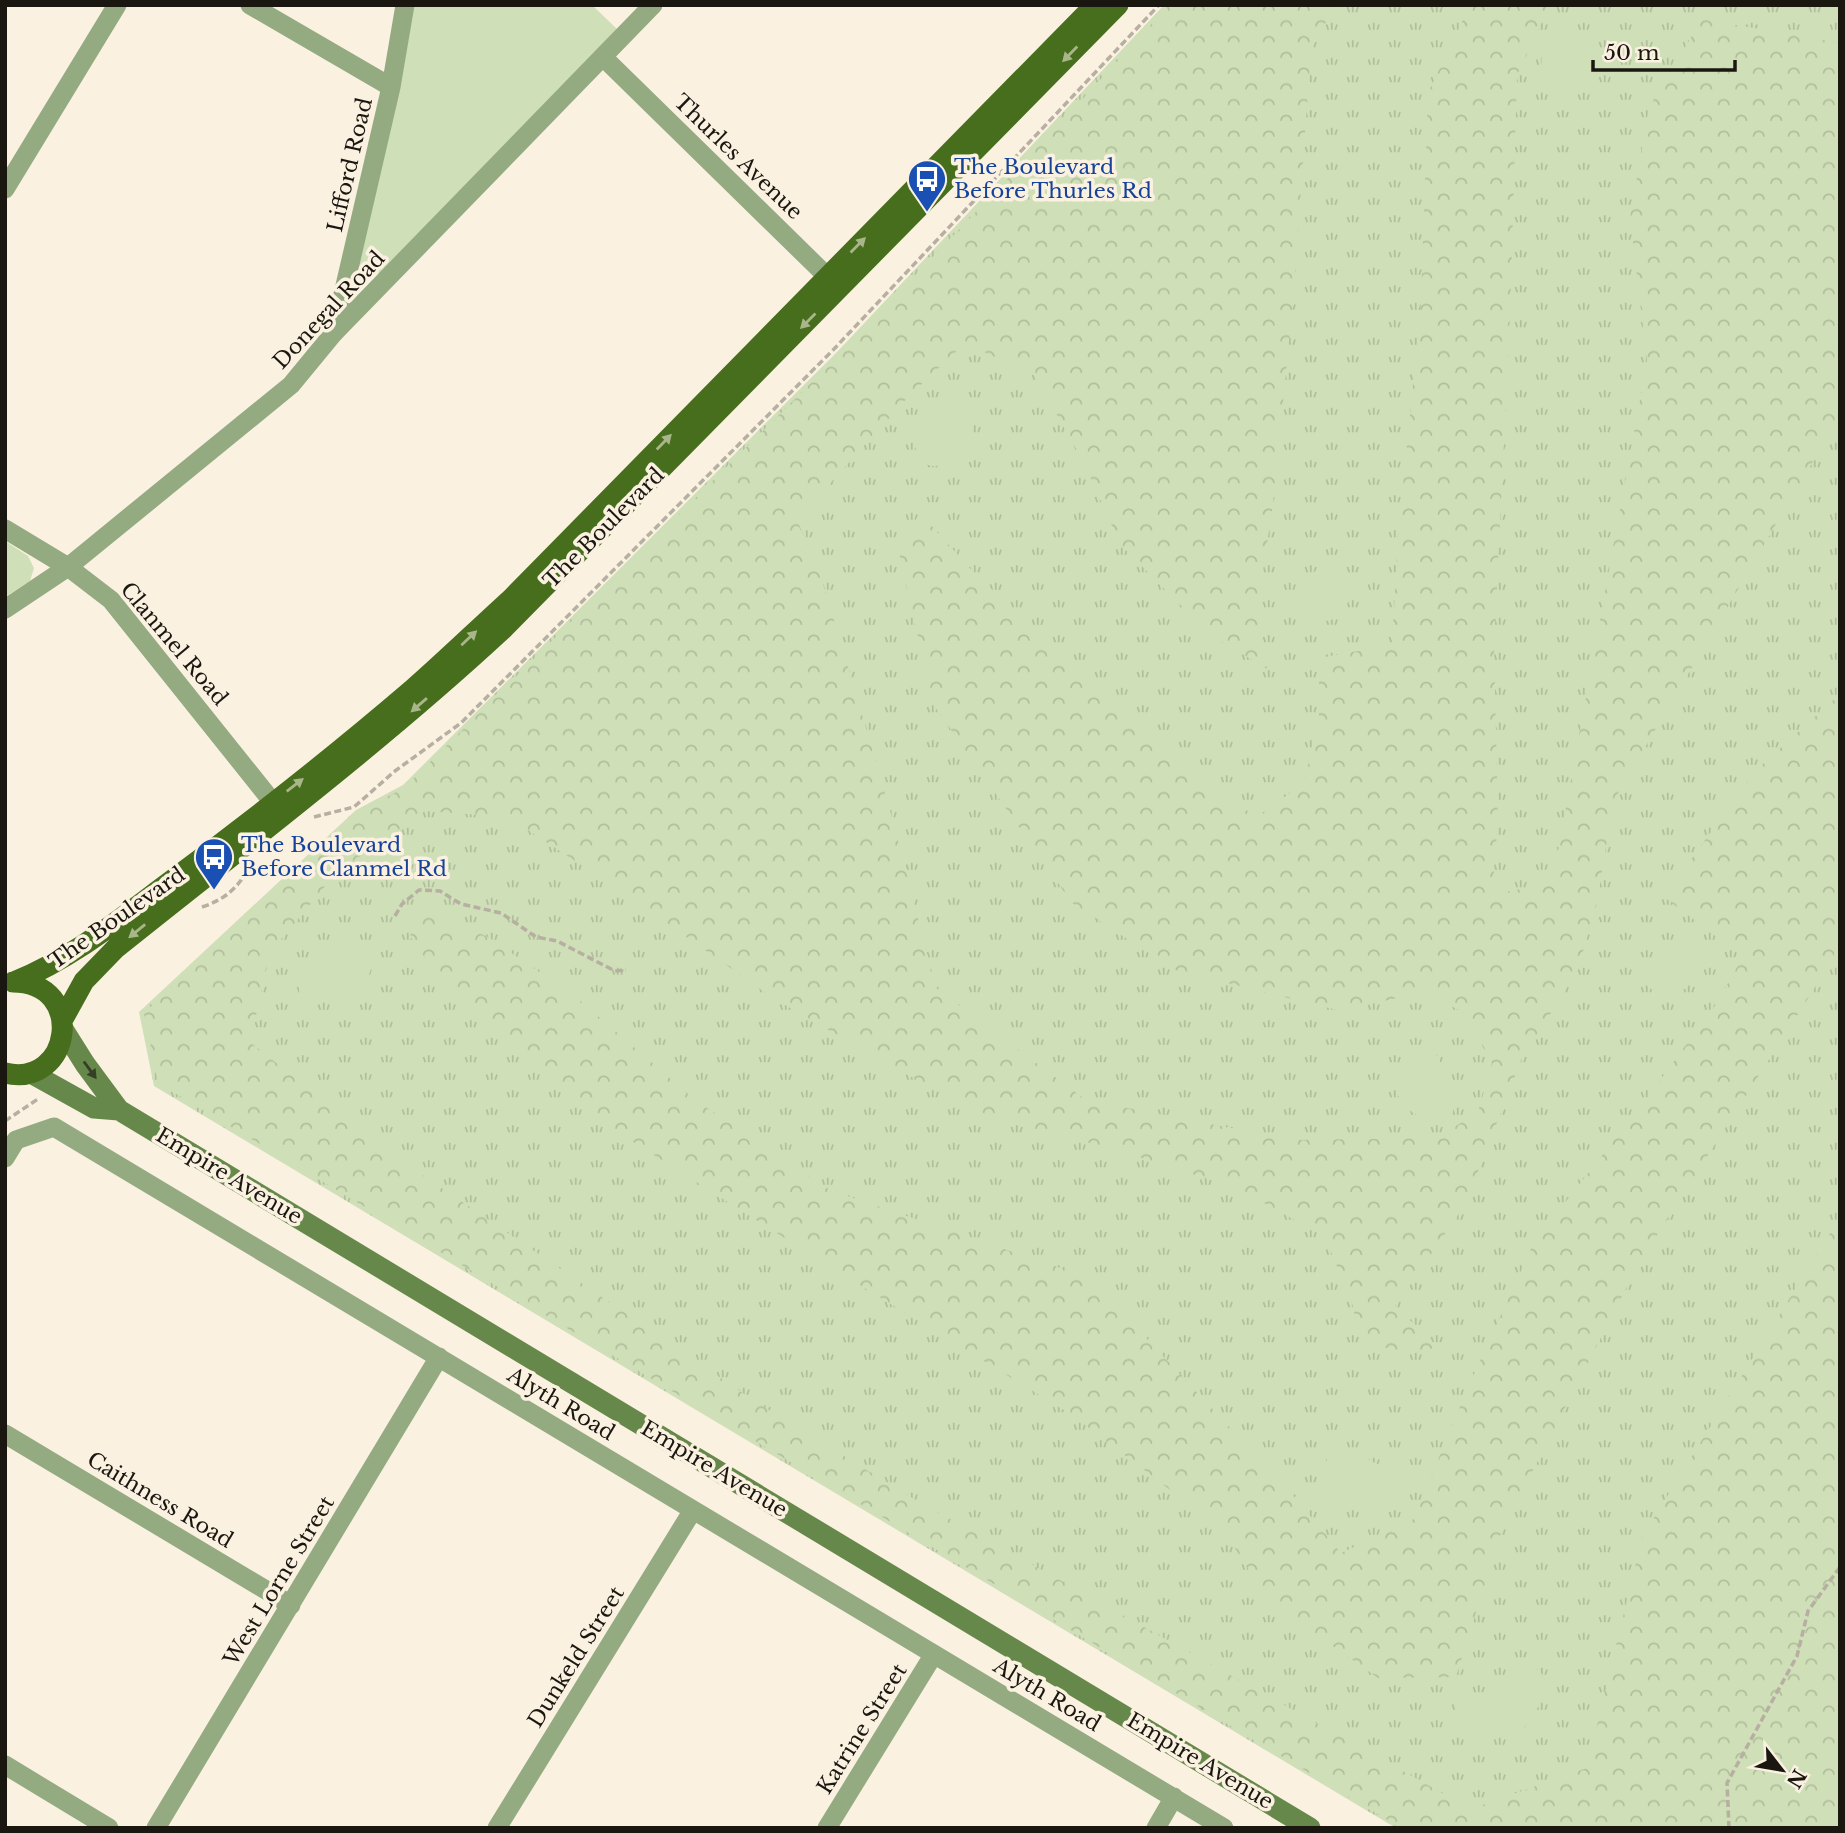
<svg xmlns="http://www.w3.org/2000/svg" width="1845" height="1833" viewBox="0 0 1845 1833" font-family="'Libre Baskerville',serif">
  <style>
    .grass { fill: url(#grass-tufts) }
    .forest { fill: url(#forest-crowns) }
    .park { fill: #cfdfb7 }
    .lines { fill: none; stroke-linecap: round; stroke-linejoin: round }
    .path { stroke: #b6afa2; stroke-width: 3.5; stroke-dasharray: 7 3.5; stroke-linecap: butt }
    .street { stroke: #94ab82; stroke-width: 19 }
    .secondary { stroke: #67884b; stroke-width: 21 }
    .primary { stroke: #476e1d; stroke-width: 21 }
    .oneway { fill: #a9b689 }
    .oneway2 { fill: #353f25 }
    .labels { text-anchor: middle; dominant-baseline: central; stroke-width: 7; stroke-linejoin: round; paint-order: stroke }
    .street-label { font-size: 21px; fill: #1a1711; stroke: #faf1e1 }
    .transit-label { font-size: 21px; fill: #164399; stroke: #faf1e1; text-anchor: start }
  </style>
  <defs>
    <pattern id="grass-tufts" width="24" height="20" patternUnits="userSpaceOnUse" patternTransform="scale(1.75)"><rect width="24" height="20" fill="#cfdfb7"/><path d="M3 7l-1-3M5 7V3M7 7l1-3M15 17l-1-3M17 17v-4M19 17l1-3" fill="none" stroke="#b1bf9c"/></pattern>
    <pattern id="forest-crowns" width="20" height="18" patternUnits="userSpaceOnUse" patternTransform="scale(1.75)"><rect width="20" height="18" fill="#cfdfb7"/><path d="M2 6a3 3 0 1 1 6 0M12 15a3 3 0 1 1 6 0" fill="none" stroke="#b1bf9c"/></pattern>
  </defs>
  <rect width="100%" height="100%" fill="#faf1e1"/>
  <!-- grass -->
  <path class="grass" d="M1164 5H1840V1828H1396L154 1086 139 1012 356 810 403 785 837 352Z"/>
  <!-- forest -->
  <path class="forest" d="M1169 5H1335L1311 50 1293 301 1273 504 1257 611 1267 669 1208 633 1120 544 1084 463 1035 376 965 343 909 396 797 520 819 571 852 680 891 814 936 988 1086 1100 1293 1140 1437 1138 1478 1112 1492 1063 1463 1012 1423 992 1341 1011 1175 970 1072 903 933 704 898 548 920 513 976 575 1106 692 1208 790 1259 817 1304 782 1319 721V658L1392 645 1398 537 1421 302 1428 93 1470 5H1550L1517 75 1510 316 1494 646 1498 820 1492 894 1552 884 1647 361 1630 217 1649 107 1702 19 1840 43V421L1815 458 1613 802 1597 903 1577 972 1522 1058 1465 1205 1395 1306 1438 1347 1407 1355 1360 1339 1352 1303 1325 1237 1239 1189 1117 1150 985 1116 889 1065 773 998 633 899 508 817 425 811 335 874 270 953 250 1042 377 1144 759 1404 914 1499 1471 1809 1587 1768 1642 1537 1840 1217V1828H1401L158 1083 144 1013 358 813 405 787 839 355 1054 130Z
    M1840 694V944L1819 981 1638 1265 1500 1535 1456 1677 1378 1678 1268 1600 1224 1531 1072 1415 827 1265 624 1136 445 987 410 936 422 909 488 937 577 998 695 1100 830 1190 1090 1278 1291 1493 1341 1553 1414 1519 1465 1394 1534 1242 1647 1098 1716 1004 1743 957 1664 897 1754 772Z"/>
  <!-- park -->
  <path class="park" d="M408 5H592L618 30 380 273 371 276 362 272 358 265Z
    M1566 27C1576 29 1586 30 1591 39 1596 47 1593 58 1592 66 1587 90 1573 105 1549 93 1536 65 1538 43 1566 27Z
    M944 401 965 405C973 422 974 434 969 452 959 457 945 467 933 466 905 463 912 410 932 402 936 401 940 401 944 401Z
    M5 541 28 556 34 568 30 581 5 597Z
    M1332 563C1361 572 1356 601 1335 618 1331 621 1324 621 1319 622L1308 616 1300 607C1303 584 1309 569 1332 563Z
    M1682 937H1696C1700 942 1705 944 1706 950 1708 960 1702 969 1697 976 1681 997 1665 1002 1645 984 1644 959 1661 945 1682 937Z
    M331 941C346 941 364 949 372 962 371 973 366 984 357 991 347 1000 302 1011 299 991 298 981 305 974 310 966 316 957 321 947 331 941Z
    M1418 1046 1438 1056 1455 1100 1452 1117C1428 1130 1391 1106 1395 1077 1398 1065 1409 1054 1418 1046Z
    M1342 1446 1377 1464 1389 1463 1403 1466 1409 1484C1396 1509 1388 1501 1365 1505 1357 1506 1350 1510 1342 1512L1331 1507 1323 1498C1324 1480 1322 1461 1334 1447Z
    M1529 1666 1540 1671 1546 1682 1538 1707 1522 1731C1496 1732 1466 1736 1455 1707L1459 1697 1469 1693 1507 1692 1510 1679 1519 1667Z"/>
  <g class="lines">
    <!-- path -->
    <path class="path" d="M314 817 354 807 395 771 461 723 834 349 1159 5
      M202 907C223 900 236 890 247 871
      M395 916 402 904 419 890 440 891 461 904 501 913 536 937 557 941 615 971 626 970
      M5 1121 38 1099
      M1729 1828 1727 1783 1797 1656 1808 1611 1840 1567"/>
    <!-- street -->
    <path class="street" d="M250 5 391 87
      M604 58 839 288
      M5 189 117 5
      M334 333 391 87 405 5
      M5 529 68 567 111 600 283 815
      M5 609 68 567 291 385 333 334 653 5
      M5 1158 16 1140 54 1127 1224 1828
      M5 1434 291 1605
      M5 1765 109 1828
      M156 1828 439 1357
      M497 1828 693 1510
      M827 1828 934 1654
      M1156 1828 1174 1797"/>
    <!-- secondary -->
    <path class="secondary" d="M63 1029 85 1064 119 1110 1310 1828
      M31 1073 94 1108 119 1110"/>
    <!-- primary -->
    <path class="primary" d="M14 982C75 957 122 917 175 878 256 818 336 755 413 689 446 660 478 629 511 599L1095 5
      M63 1019 84 981 116 948C247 843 381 742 504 628L1118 5
      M5 1073C72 1089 87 982 13 982"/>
  </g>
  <!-- one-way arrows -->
  <defs><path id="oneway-solid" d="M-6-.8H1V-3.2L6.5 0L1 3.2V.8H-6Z" transform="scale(1.75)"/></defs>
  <g class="oneway">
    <use href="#oneway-solid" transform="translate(1070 54) rotate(134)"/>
    <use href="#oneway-solid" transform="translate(858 245) rotate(-45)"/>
    <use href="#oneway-solid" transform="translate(808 321) rotate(135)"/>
    <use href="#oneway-solid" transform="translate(664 442) rotate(-46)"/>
    <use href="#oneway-solid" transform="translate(469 638) rotate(-43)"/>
    <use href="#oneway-solid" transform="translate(419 705) rotate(139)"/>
    <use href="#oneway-solid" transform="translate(295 785) rotate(-38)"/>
    <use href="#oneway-solid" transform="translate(137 931) rotate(141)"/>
  </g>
  <use class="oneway2" href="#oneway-solid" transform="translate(90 1070) rotate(54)"/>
  <!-- icons -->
  <defs>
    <g id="bus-pin" transform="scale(2.0125)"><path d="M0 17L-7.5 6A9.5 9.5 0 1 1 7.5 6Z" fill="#1a4fb4" stroke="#faf1e1"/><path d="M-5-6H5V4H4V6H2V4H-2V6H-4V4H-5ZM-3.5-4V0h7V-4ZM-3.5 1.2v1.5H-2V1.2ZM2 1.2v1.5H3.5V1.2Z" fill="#fff"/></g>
  </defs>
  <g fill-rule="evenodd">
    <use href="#bus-pin" x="927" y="179"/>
    <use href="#bus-pin" x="214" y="857"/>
  </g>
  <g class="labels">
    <!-- street labels -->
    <g class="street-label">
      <text transform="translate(738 157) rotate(44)">Thurles Avenue</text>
      <text transform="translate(350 165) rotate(-77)">Lifford Road</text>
      <text transform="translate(329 310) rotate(-47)">Donegal Road</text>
      <text transform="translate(604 528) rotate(-45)">The Boulevard</text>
      <text transform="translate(174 644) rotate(50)">Clanmel Road</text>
      <text transform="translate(117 918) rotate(-35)">The Boulevard</text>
      <text transform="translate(229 1176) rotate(31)">Empire Avenue</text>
      <text transform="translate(561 1404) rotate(31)">Alyth Road</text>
      <text transform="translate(714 1469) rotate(31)">Empire Avenue</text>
      <text transform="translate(160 1500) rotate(31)">Caithness Road</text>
      <text transform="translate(279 1581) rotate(-59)">West Lorne Street</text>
      <text transform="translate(576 1657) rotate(-58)">Dunkeld Street</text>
      <text transform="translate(1047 1695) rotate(31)">Alyth Road</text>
      <text transform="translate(862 1729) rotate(-58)">Katrine Street</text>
      <text transform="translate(1200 1761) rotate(31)">Empire Avenue</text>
    </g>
    <!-- transit labels -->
    <g class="transit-label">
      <text x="954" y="167">The Boulevard<tspan x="954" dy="24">Before Thurles Rd</tspan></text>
      <text x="241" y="845">The Boulevard<tspan x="241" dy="24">Before Clanmel Rd</tspan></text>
    </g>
  </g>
  <!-- border -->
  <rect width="1845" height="1833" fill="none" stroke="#1a1711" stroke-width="14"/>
  <!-- north arrow -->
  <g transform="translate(1782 1770) rotate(121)" stroke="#faf1e1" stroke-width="5" paint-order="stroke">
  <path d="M0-5L12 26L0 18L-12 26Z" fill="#1a1711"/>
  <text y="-10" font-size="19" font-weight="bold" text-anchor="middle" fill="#1a1711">N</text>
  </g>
  <!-- scale -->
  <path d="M1593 60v10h142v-10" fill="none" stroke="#1a1711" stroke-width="3.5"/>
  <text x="1604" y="60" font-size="21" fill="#1a1711" stroke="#faf1e1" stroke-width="5" paint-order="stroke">50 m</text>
</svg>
